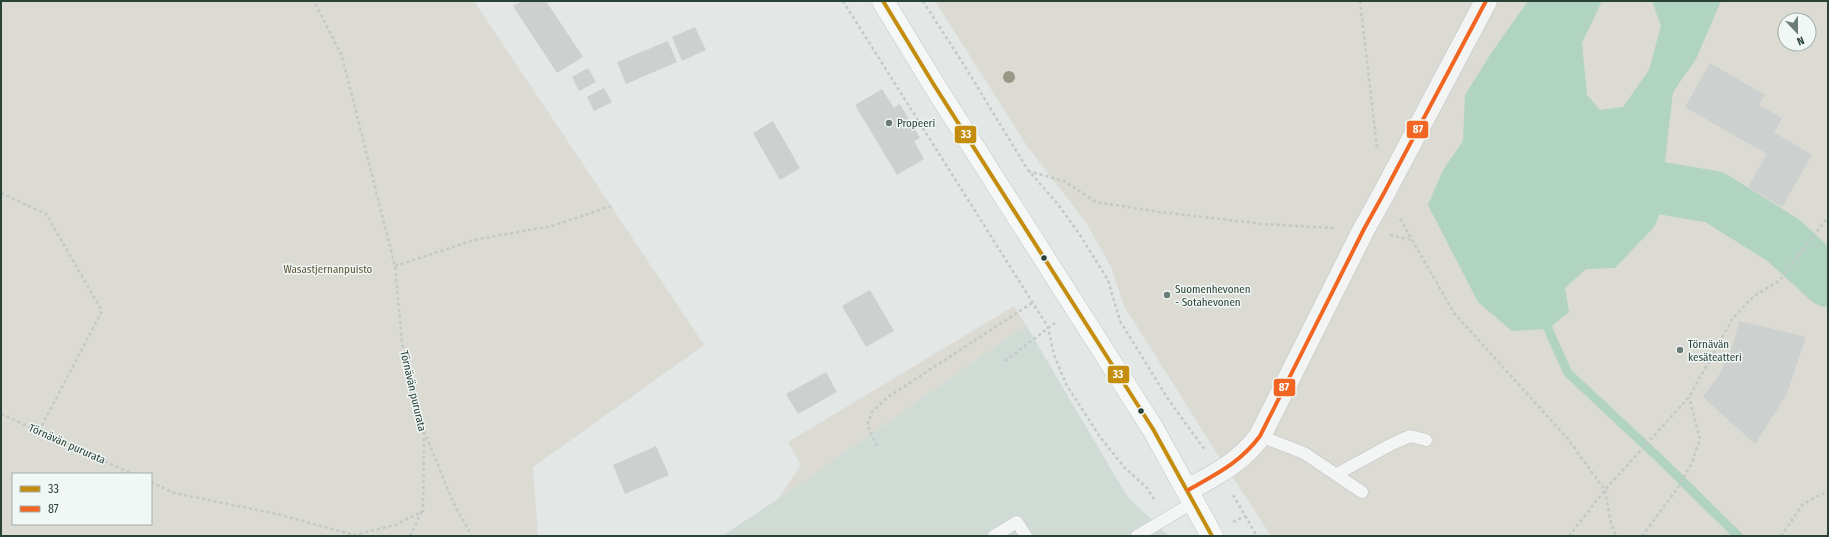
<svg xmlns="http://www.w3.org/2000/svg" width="1829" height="537" viewBox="0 0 1829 537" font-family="'Fira Sans Condensed',sans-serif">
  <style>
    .built { fill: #d1dbd6 }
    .green { fill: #dbdad3; fill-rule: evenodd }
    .water { fill: #b1d3c2 }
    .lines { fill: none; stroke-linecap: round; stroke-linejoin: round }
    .stream { stroke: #b1d3c2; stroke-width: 9 }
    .river { stroke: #b1d3c2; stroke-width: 52 }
    .building { fill: #ccd0ce }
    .lane-casing { stroke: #bfc4c2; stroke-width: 13 }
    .street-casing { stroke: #bfc4c2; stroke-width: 23 }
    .primary-casing { stroke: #c0c6c3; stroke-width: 23 }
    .path { stroke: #c2c9c7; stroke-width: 2.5; stroke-dasharray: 3 3; stroke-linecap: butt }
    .lane { stroke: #f2f5f4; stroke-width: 12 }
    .street { stroke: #f2f5f4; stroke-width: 22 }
    .primary { stroke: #f6f7f7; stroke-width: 22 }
    .bus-1-casing { stroke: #f1f7f5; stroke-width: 7 }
    .bus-2-casing { stroke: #f1f7f5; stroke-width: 7 }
    .bus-1 { stroke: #c48d0e; stroke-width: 4 }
    .bus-2 { stroke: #f26522; stroke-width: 4 }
    .tree { fill: #9a9786 }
    .poi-dot { fill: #6a7c75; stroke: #f1f7f5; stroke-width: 1.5 }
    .bus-dot { fill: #294238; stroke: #f1f7f5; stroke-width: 1.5 }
    .labels { text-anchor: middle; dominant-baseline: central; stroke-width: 3; stroke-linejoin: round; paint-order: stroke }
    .poi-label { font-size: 11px; fill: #294238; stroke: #f1f7f5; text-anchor: start }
    .park-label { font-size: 11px; fill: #5e5537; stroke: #f1f7f5 }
    .street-label { font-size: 11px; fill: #294238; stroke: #f1f7f5 }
    .line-badge { stroke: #f1f7f5; stroke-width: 1.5 }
    .badge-label { font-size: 11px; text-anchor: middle; font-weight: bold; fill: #fff }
  </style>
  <rect width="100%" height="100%" fill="#e3e8e6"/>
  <!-- built -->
  <path class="built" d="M1026 325 1127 496 1169 536H722L778 499Z"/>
  <!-- green -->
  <path class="green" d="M1 1H474L704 345 533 467 538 536H1ZM13 474H151V524H13Z
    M935 1H1828V536H1271L1211 444 1124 306 1111 267 1087 224 1027 146ZM1785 20H1809V44H1785Z
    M1014 306 1026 325 778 499 801 465 788 442Z"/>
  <!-- water -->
  <path class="water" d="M1528 1H1602L1582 43 1587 95 1600 110 1623 107 1649 70 1661 26 1652 1H1721L1696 59 1673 92 1665 161 1668 189 1655 226 1615 268 1586 269 1565 288 1569 312 1548 329 1512 331 1478 302 1428 205 1443 170 1463 141 1465 95 1492 52Z"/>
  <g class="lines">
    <!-- stream -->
    <path class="stream" d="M1548 318V329L1568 373 1661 460 1738 536"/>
    <!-- river -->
    <path class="river" d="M1604 163 1630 183 1714 197 1783 240 1828 281"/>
  </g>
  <!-- building -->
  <path class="building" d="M522 1H546L583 57 557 73 513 6Z
    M695 27 706 50 682 61 672 37Z
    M668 41 677 62 626 84 617 62Z
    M1710 63 1765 95 1759 105 1782 118 1774 132 1812 155 1782 207 1748 187 1767 154 1685 107Z
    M588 68 596 82 579 91 572 77Z
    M604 88 612 102 594 111 587 97Z
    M882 89 894 108 900 104 920 138 914 141 924 159 897 175 855 105Z
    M773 121 800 168 780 180 753 133Z
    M870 290 894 331 866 347 842 306Z
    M1739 321 1806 337 1787 394 1755 444 1703 397 1719 375 1733 346Z
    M826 372 837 392 798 414 786 394Z
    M656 446 669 475 625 494 613 465Z"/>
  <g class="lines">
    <!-- lane casing -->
    <g class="lane-casing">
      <path id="lane" d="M1260 436 1304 453 1362 492
        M1337 474 1390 445 1410 436 1426 440
        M994 536 1017 522 1026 536
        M1137 536 1194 502"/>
    </g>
    <!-- street casing -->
    <g class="street-casing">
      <path id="street" d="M1188 490C1216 474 1240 463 1260 436L1364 229 1384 193 1486 1"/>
    </g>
    <!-- primary casing -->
    <g class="primary-casing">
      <path id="primary" d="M883 1 934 85 1153 429 1212 536"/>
    </g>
    <!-- path -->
    <path class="path" d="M1 1H3
      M843 1 1048 327 1054 355 1066 384 1100 437 1125 468 1147 488 1155 501
      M923 1 964 65 1028 170 1057 203 1080 235 1108 280 1120 321 1168 399 1205 450
      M1360 1 1377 148
      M1028 171 1064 181 1096 202 1160 212 1264 224 1336 228
      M1 193 46 214 102 311 39 431
      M1400 219 1454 313 1568 439 1605 490 1611 523 1616 536
      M1390 235 1412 240
      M395 266 474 240 552 226 611 206
      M1005 361 1055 323
      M1 414 133 474
      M424 431 454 504 472 536
      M877 446 867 425 872 412 888 397 1032 303
      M151 482 174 493 277 514 354 535 395 525 423 511 424 430 416 407 402 343 395 266 342 56 314 1
      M1233 495 1257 536
      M1233 522 1245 516
      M410 536 422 511
      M1569 536 1605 490 1689 397 1733 318 1754 296 1780 280 1828 217
      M1642 536 1677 489 1691 465 1700 439 1689 397
      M1781 536 1803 504 1828 491"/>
    <!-- lane -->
    <use href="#lane" class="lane"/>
    <!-- street -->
    <use href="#street" class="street"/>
    <!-- primary -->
    <use href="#primary" class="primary"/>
    <!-- bus-1 casing -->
    <g class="bus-1-casing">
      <path id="bus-1" d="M883 1 934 85 1153 429 1212 536"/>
    </g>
    <!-- bus-2 casing -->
    <g class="bus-2-casing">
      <path id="bus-2" d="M1188 490C1216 474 1240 463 1260 436L1364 229 1384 193 1486 1"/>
    </g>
    <!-- bus-1 -->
    <use href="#bus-1" class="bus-1"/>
    <!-- bus-2 -->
    <use href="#bus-2" class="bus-2"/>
  </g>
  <!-- trees -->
  <circle class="tree" cx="1009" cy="77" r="6"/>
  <!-- markers -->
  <g class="poi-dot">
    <circle cx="889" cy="123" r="4"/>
    <circle cx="1167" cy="295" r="4"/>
    <circle cx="1680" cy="350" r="4"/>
  </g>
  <g class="bus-dot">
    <circle cx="1044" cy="258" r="3.5"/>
    <circle cx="1141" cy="411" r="3.5"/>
  </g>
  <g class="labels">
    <!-- poi labels -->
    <g class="poi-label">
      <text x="897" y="123">Propeeri</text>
      <text x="1175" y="289">Suomenhevonen<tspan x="1175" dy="13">- Sotahevonen</tspan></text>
      <text x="1688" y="344">Törnävän<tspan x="1688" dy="13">kesäteatteri</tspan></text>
    </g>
    <!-- park labels -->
    <g class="park-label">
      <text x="328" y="269">Wasastjernanpuisto</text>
    </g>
    <!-- street labels -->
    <g class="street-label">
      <text transform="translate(413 391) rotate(77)">Törnävän pururata</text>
      <text transform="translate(67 444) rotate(24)">Törnävän pururata</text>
    </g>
  </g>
  <g class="line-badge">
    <rect x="1406" y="120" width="23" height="19" rx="4" fill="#f26522"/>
    <rect x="954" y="125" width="23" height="19" rx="4" fill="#c48d0e"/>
    <rect x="1107" y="365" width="23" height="19" rx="4" fill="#c48d0e"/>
    <rect x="1273" y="378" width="23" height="19" rx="4" fill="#f26522"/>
  </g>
  <g class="badge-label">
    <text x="1418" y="133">87</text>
    <text x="966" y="138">33</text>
    <text x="1118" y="378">33</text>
    <text x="1284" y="391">87</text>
  </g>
  <!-- border -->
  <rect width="1829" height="537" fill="none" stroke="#294238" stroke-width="4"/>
  <!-- legend -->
  <rect x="12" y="473" width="140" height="52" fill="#f1f7f5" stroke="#a1afa9"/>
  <rect x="20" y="486" width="20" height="6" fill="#c48d0e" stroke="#a1afa9"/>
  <text x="48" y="493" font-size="12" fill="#294238">33</text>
  <rect x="20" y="506" width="20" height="6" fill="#f26522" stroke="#a1afa9"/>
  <text x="48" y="513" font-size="12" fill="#294238">87</text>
  <!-- north arrow -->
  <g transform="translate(1797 32) rotate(158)"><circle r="19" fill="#f1f7f5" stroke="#a1afa9"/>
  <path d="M0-3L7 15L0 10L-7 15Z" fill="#6a7c75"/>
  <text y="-6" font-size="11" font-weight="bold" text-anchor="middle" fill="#294238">N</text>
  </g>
</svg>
